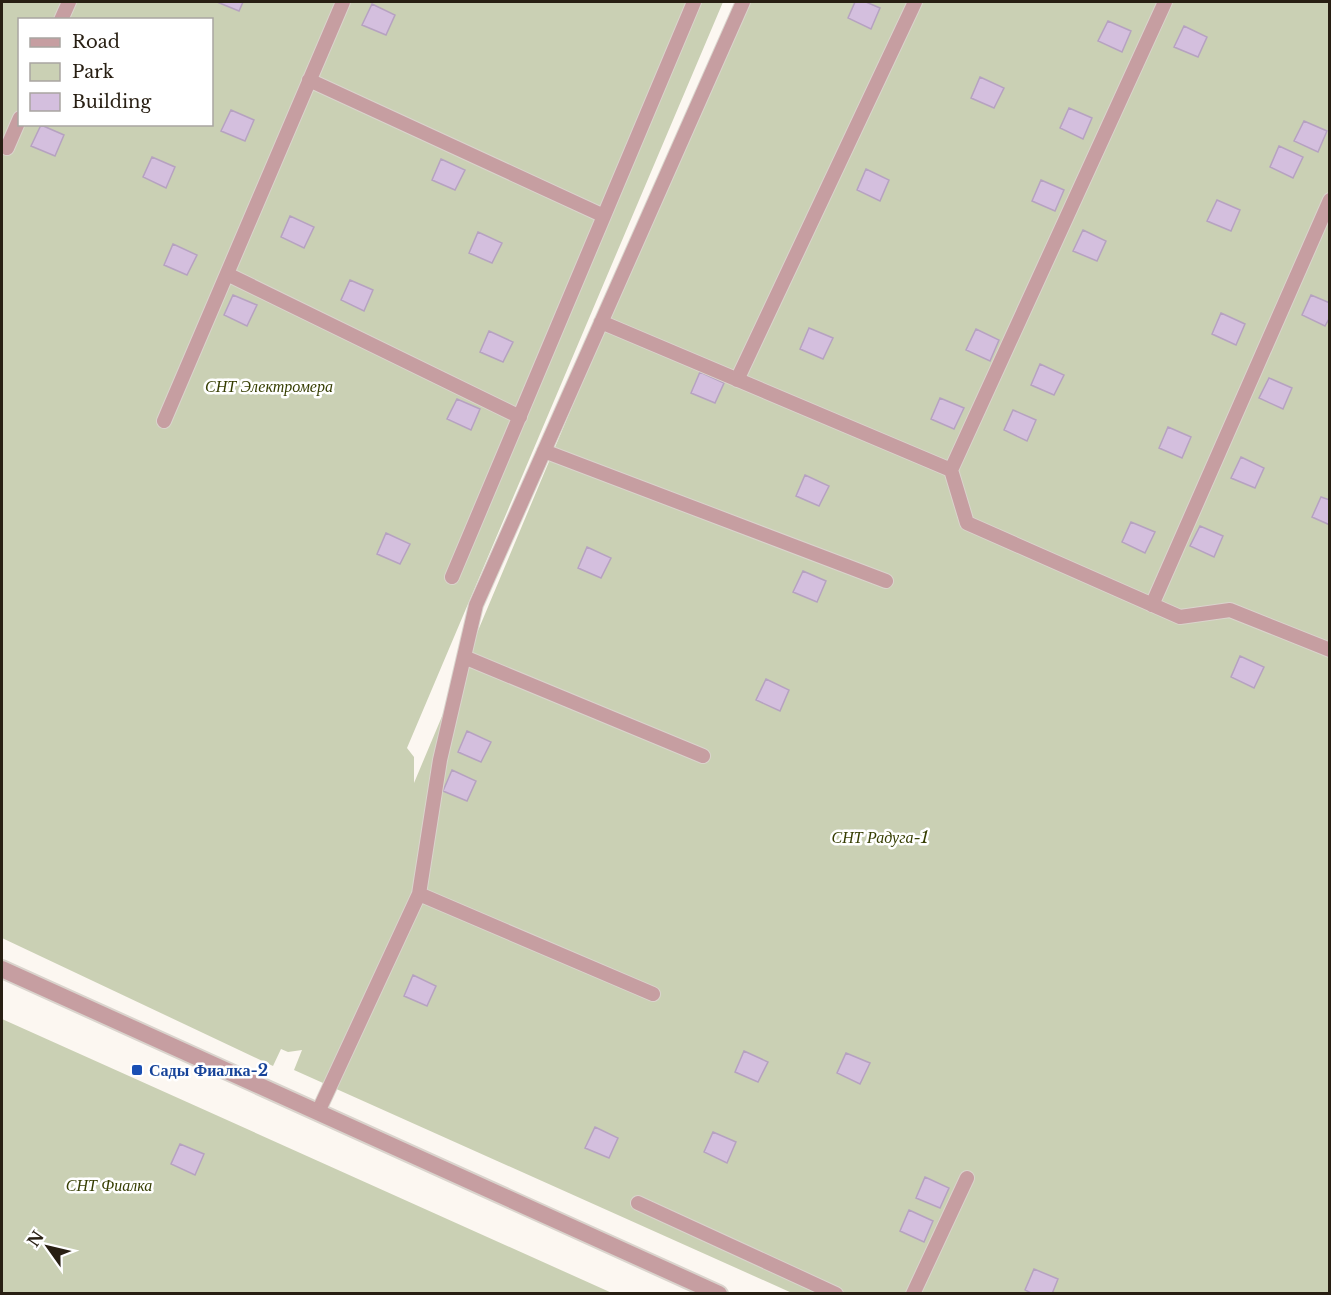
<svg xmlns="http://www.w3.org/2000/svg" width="1331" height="1295" viewBox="0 0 1331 1295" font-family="'Libre Baskerville',serif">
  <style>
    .green { fill: #cad0b4; fill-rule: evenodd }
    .building { fill: #d4bfde; stroke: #b6a2c0; stroke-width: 1.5 }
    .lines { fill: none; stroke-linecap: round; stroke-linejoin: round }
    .service-casing { stroke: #dad4cd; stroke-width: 16 }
    .tertiary-casing { stroke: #dad4cd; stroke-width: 20 }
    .service { stroke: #c69ea1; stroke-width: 14 }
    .tertiary { stroke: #c69ea1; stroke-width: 16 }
    .transit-dot { fill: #1a4fb4; stroke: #fff; stroke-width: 2 }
    .labels { text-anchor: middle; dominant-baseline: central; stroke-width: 5; stroke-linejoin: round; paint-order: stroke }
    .park-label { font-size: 16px; font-style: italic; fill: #363e02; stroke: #fff }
    .transit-label { font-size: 16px; font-weight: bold; fill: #164399; stroke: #fff; text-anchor: start }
  </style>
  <rect width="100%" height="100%" fill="#fcf7f1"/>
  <!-- green -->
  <path class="green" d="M2 2H723L407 748 414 757V783L742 2H1329V1293H792L294 1070 302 1050 288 1052 281 1049 273 1066 2 938ZM20 20H212V124H20Z
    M2 1019 612 1293H2Z"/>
  <!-- building -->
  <path class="building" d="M217 2H243L239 11Z
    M855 2H866L880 8 871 29 848 18Z
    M372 4 395 15 386 35 362 25Z
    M1108 21 1131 31 1122 52 1098 41Z
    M1184 26 1207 37 1198 57 1174 47Z
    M980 77 1004 88 994 108 971 98Z
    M1069 108 1092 118 1083 139 1060 128Z
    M231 110 254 120 245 141 221 131Z
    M1304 121 1327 131 1318 152 1294 141Z
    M41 125 64 135 55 156 31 146Z
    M1279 146 1303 157 1293 178 1270 167Z
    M152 157 175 167 166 188 143 177Z
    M441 159 465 170 455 190 432 180Z
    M866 169 889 180 880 201 857 190Z
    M1041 180 1064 190 1055 211 1032 201Z
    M1217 200 1240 210 1231 231 1207 221Z
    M290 216 314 227 304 248 281 237Z
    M1083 230 1106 241 1097 261 1073 251Z
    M478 232 502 243 492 263 469 253Z
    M173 244 197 255 187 275 164 265Z
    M350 280 373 290 364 311 341 300Z
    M233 295 257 305 247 326 224 315Z
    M1311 295 1330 303V317L1325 326 1302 315Z
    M1221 313 1245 324 1236 345 1212 334Z
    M809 328 833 338 823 359 800 349Z
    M976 329 999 340 990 361 966 350Z
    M489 331 513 342 503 362 480 352Z
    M1040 364 1064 375 1054 395 1031 385Z
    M700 372 724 383 715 403 691 393Z
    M1269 378 1292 388 1283 409 1259 398Z
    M940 398 964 408 954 429 931 419Z
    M457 399 480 409 471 430 447 419Z
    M1013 410 1036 420 1027 441 1004 430Z
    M1168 427 1191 437 1182 458 1159 448Z
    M1241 457 1264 468 1255 488 1231 478Z
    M805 475 829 486 819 506 796 496Z
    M1321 497 1330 500V525L1312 517Z
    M1131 522 1155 532 1145 553 1122 542Z
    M1200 526 1223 536 1214 557 1190 546Z
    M386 533 410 544 400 564 377 554Z
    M587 547 611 558 601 578 578 568Z
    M803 571 826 581 817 602 793 592Z
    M1240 656 1264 667 1254 688 1231 677Z
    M766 679 789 690 780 711 756 700Z
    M467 731 491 742 481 762 458 752Z
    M452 770 476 781 467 801 443 791Z
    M413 975 436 986 427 1006 404 996Z
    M744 1051 768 1062 758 1082 735 1072Z
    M846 1053 870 1063 860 1084 837 1073Z
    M595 1127 618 1138 609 1158 585 1148Z
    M713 1132 736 1142 727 1163 704 1152Z
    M180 1144 204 1154 195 1175 171 1164Z
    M925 1177 949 1188 940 1208 916 1198Z
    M909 1210 933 1221 924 1242 900 1231Z
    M1034 1269 1058 1279 1052 1294H1033L1025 1290Z"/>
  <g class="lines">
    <!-- service casing -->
    <g class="service-casing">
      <path id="service" d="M61 20 69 2
        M309 80 604 216
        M7 148 20 118
        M227 274 520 417
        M601 322 951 470 967 523 1180 617 1230 610 1330 650
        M737 380 915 2
        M164 421 343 2
        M544 451 886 581
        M951 470 1165 2
        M452 577 694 2
        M1152 605 1330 200
        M464 657 703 756
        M419 894 653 994
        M318 1112 419 894 440 760 476 605 743 2
        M638 1203 836 1294
        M913 1294 967 1178"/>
    </g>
    <!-- tertiary casing -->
    <g class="tertiary-casing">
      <path id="tertiary" d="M2 969 719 1294"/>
    </g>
    <!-- service -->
    <use href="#service" class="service"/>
    <!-- tertiary -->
    <use href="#tertiary" class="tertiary"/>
  </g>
  <!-- markers -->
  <rect class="transit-dot" x="131" y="1064" width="12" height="12" rx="3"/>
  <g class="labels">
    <!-- park labels -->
    <g class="park-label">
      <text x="269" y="386">СНТ Электромера</text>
      <text x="880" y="837">СНТ Радуга-1</text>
      <text x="109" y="1185">СНТ Фиалка</text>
    </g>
    <!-- transit labels -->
    <g class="transit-label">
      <text x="149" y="1070">Сады Фиалка-2</text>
    </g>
  </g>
  <!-- border -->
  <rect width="1331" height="1295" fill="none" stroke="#281f13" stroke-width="6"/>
  <!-- legend -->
  <rect x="18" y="18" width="195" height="108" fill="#ffffff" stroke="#a9a5a1" stroke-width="1.5"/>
  <rect x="30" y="38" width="30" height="9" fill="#c69ea1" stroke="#a9a5a1" stroke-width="1.5"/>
  <text x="72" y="48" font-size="18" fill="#281f13">Road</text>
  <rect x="30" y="63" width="30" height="18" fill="#cad0b4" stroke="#a9a5a1" stroke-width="1.5"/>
  <text x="72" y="78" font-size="18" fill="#281f13">Park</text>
  <rect x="30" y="93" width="30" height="18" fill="#d4bfde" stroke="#a9a5a1" stroke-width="1.5"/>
  <text x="72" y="108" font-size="18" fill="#281f13">Building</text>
  <!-- north arrow -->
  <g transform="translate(48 1247) rotate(304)" stroke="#ffffff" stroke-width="4.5" paint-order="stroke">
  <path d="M0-4.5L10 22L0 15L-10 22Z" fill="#281f13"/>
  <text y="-9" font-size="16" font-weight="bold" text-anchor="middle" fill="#281f13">N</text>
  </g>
</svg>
